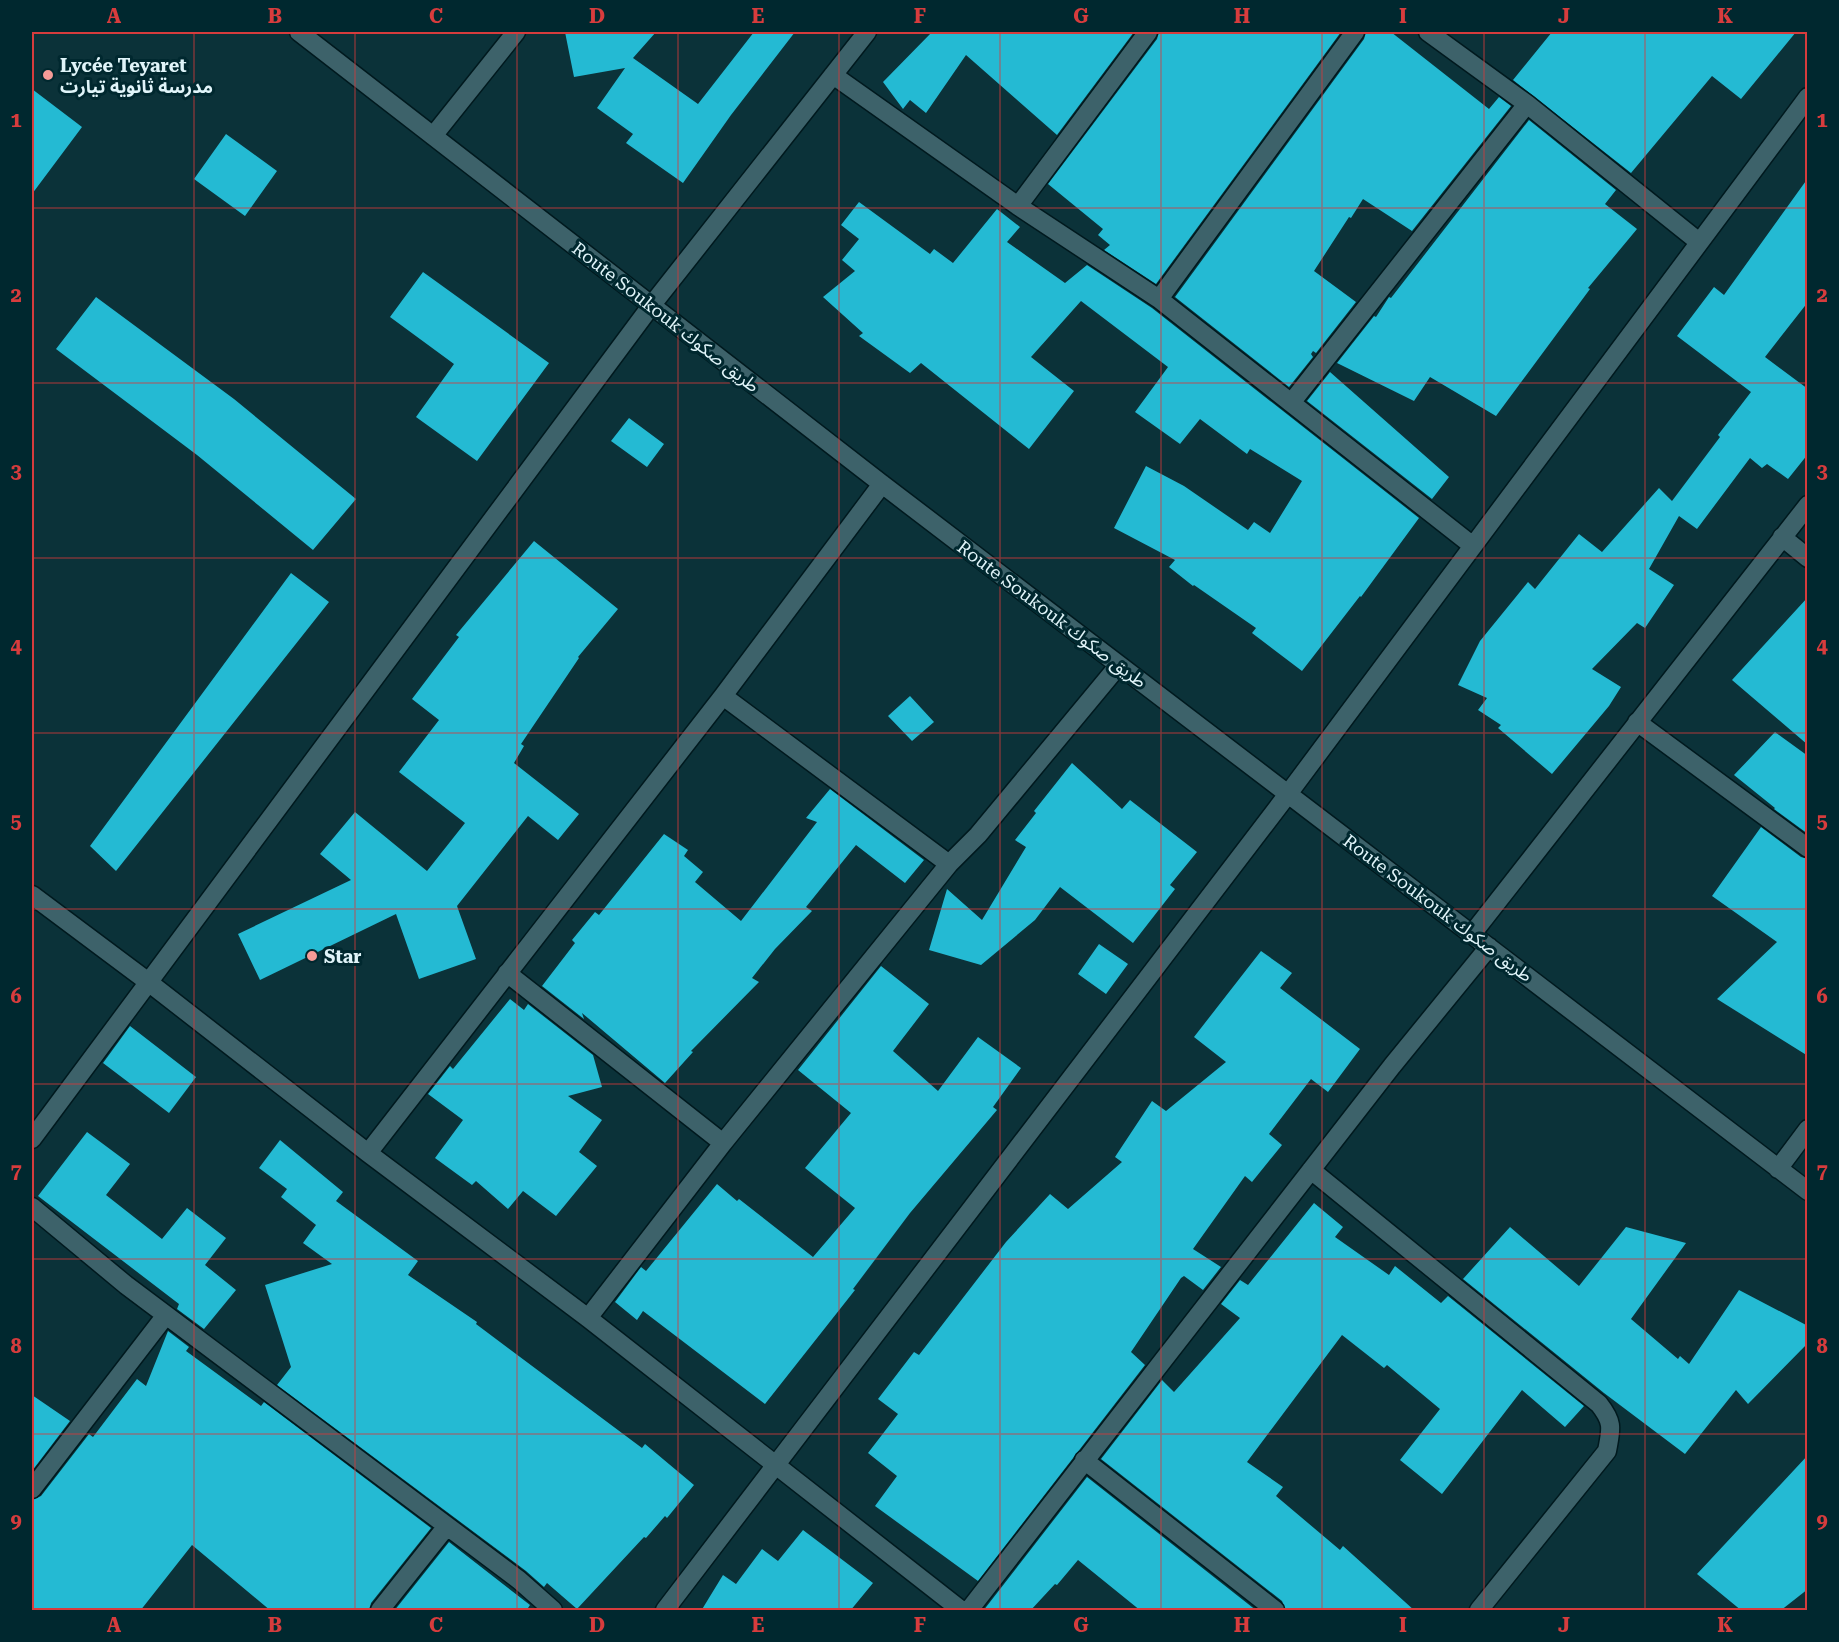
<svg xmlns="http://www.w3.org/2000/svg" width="1839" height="1642" viewBox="0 0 1839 1642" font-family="'Roboto Serif','Noto Sans Arabic',serif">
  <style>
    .building { fill: #24bad3 }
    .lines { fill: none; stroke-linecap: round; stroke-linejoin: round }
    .minor-casing { stroke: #00191e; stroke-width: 21 }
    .minor { stroke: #3d626a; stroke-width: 18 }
    .grid { fill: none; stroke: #d73c3d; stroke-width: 1.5; stroke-opacity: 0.55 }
    .poi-dot { fill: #f59b97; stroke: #00282f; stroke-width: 2 }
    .labels { text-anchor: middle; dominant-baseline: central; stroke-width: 6; stroke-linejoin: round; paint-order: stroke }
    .poi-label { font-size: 18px; font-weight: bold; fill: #e0f4f9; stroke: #00282f; text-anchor: start }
    .street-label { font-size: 18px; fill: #e0f4f9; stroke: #00282f }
    .neatline { fill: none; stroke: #d73c3d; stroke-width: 2 }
    .grid-label { font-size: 20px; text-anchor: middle; font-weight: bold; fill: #d73c3d }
  </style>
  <rect width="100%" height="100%" fill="#0b3239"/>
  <!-- building -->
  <path class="building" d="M565 32H656L633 58 698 104 754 32H795L731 115 683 183 626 143 633 134 597 108 625 68 574 77Z
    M932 32H1134L1057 135 966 55 926 113 910 100 903 109 883 82Z
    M1159 32H1341L1156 284 1104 250 1110 245 1098 235 1103 229 1048 184 1157 39Z
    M1366 32H1391L1489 109 1499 97 1511 106 1412 231 1363 199 1351 218 1349 217 1314 271 1356 302 1316 353 1313 351 1311 354 1313 357 1289 387 1175 297 1364 39Z
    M1552 32H1796L1741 99 1712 76 1631 173 1513 80Z
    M32 89 82 127 32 194Z
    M1529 120 1616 190 1605 204 1637 229 1588 288 1590 289 1496 416 1430 377 1414 401 1337 363 1374 316 1376 317 1389 297 1391 298Z
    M226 134 277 171 245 216 194 179Z
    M1808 178V302L1765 357 1808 389V454L1788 479 1767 464 1762 468 1750 458 1697 529 1679 516 1649 569 1674 585 1645 628 1637 623 1592 669 1621 687 1609 706 1552 774 1498 728 1501 725 1478 710 1487 698 1458 685 1480 641 1528 582 1535 589 1579 534 1602 552 1659 488 1672 501 1720 437 1718 435 1751 392 1677 336 1714 287 1724 295Z
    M859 202 930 254 934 249 953 263 997 209 1020 227 1007 242 1065 283 1087 265 1152 308 1419 518 1361 597 1360 596 1302 671 1252 633 1256 628 1194 585 1193 586 1169 567 1175 560 1114 528 1146 466 1184 486 1248 530 1254 522 1270 533 1302 481 1250 449 1247 454 1200 419 1180 444 1135 412 1168 367 1081 301 1031 357 1074 391 1029 449 921 363 910 373 859 336 863 333 823 297 855 271 842 260 859 239 841 225Z
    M423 272 549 363 477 461 416 417 454 364 390 317Z
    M96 297 234 399 356 499 313 550 197 455 56 349Z
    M1330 372 1449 477 1432 499 1307 401Z
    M629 418 664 444 647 467 611 441Z
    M534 541 618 609 578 657 579 658 521 744 524 746 514 763 579 814 558 840 528 816 457 906 476 959 419 979 396 914 260 980 238 934 351 880 320 854 355 812 427 871 465 823 399 772 439 720 412 699 459 637 456 635Z
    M291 573 329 602 116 871 90 846Z
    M1808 597V745L1732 680Z
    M910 696 934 722 912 741 888 716Z
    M1775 732 1808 756V834L1774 809 1775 808 1734 775Z
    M1072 763 1122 809 1130 800 1197 852 1170 885 1175 889 1133 943 1060 887 1035 920 981 965 929 950 947 889 982 920 1026 847 1015 840 1036 813 1034 811Z
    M830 789 924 860 905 883 856 845 806 907 812 911 775 949 752 978 759 982 691 1051 693 1052 665 1083 582 1013 584 1019 542 986 575 943 572 940 595 912 599 915 664 834 688 850 684 856 703 872 695 882 741 921 817 822 806 818Z
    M1761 827 1801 857 1808 859V1056L1717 999 1777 942 1712 896Z
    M1099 944 1128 964 1106 994 1078 974Z
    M1261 951 1292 973 1280 988 1360 1049 1328 1092 1311 1079 1269 1134 1282 1145 1252 1182 1245 1176 1193 1249 1221 1267 1203 1290 1184 1276 1181 1278 1131 1352 1145 1365 978 1581 875 1506 897 1476 868 1453 898 1414 878 1399 914 1352 919 1355 1006 1242 1050 1194 1068 1209 1122 1162 1115 1157 1152 1101 1166 1111 1226 1062 1194 1037Z
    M881 966 929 1004 893 1051 938 1091 978 1037 1021 1068 993 1107 997 1110 910 1213 853 1289 855 1290 765 1404 643 1311 637 1320 615 1302 641 1267 646 1271 717 1184 737 1201 739 1199 813 1257 855 1208 805 1168 851 1113 798 1070Z
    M510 999 524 1010 528 1004 593 1055 602 1087 568 1096 602 1120 579 1152 597 1166 556 1216 523 1191 508 1209 476 1181 472 1185 435 1158 463 1120 428 1094 450 1066 453 1069Z
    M130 1026 196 1077 169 1113 103 1063Z
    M87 1132 130 1164 106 1195 162 1239 187 1208 226 1238 205 1265 236 1290 204 1329 177 1309 179 1304 38 1196Z
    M280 1140 343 1192 336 1201 418 1261 408 1275 477 1322 476 1324 642 1448 645 1444 694 1485 667 1518 665 1516 646 1538 644 1537 577 1609 547 1583 544 1587 526 1571 277 1385 291 1367 265 1285 332 1264 303 1243 316 1225 281 1197 287 1189 259 1168Z
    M1314 1203 1343 1227 1335 1237 1389 1275 1395 1266 1441 1303 1448 1296 1584 1406 1565 1427 1522 1390 1442 1494 1400 1460 1440 1409 1387 1365 1384 1368 1342 1335 1247 1462 1283 1487 1276 1496 1340 1550 1343 1546 1415 1611H1286L1282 1601 1101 1459 1162 1380 1174 1392 1240 1318 1221 1304 1240 1280 1248 1285Z
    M1510 1227 1579 1286 1626 1227 1686 1243 1631 1319 1678 1359 1680 1356 1689 1364 1739 1290 1808 1326V1343L1748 1404 1736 1390 1685 1454 1604 1393 1463 1279Z
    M168 1331 189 1347 186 1351 261 1406 264 1402 431 1528 371 1603 369 1611H271L192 1545 140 1611H32V1500L41 1496 89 1434 93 1437 137 1379 146 1386Z
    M32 1395 70 1421 32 1471Z
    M1808 1455V1589L1780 1611H1742L1697 1574Z
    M1087 1477 1257 1611H1141L1078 1560 1057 1585 1055 1584 1030 1611H983Z
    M803 1530 873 1583 850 1611H701L723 1575 736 1584 762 1549 778 1561Z
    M449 1542 530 1605 526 1611H394Z"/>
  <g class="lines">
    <!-- minor casing -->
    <g class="minor-casing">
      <path id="minor" d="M299 32 882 484 1808 1191
        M1428 32 1527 104
        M833 75 1018 206 1159 299 1473 546
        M433 136 516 32
        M1018 206 1148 32
        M1159 299 1355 32
        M1291 403 1527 104 1699 242
        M1782 537 1808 558
        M723 696 949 864
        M1637 722 1808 848
        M32 895 147 981 368 1153 588 1318 961 1610
        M1472 934 1808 505
        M507 973 723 1143
        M32 1139 651 306 867 32
        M368 1153 723 696 882 484
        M1778 1169 1808 1129
        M1311 1170 1599 1404C1614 1423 1611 1429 1607 1451L1479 1610
        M32 1207 126 1285 519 1580 553 1610
        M588 1318 723 1143 949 864 978 835 1119 665
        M1084 1460 1275 1610
        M32 1489 166 1315
        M380 1610 447 1526
        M665 1610 1288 794 1808 97
        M969 1610 1392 1066 1489 947"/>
    </g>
    <!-- minor -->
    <use href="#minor" class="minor"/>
  </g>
  <!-- grid -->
  <path class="grid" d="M194 32V1610M355 32V1610M517 32V1610M678 32V1610M839 32V1610M1000 32V1610M1161 32V1610M1322 32V1610M1484 32V1610M1645 32V1610M32 208H1808M32 383H1808M32 558H1808M32 733H1808M32 909H1808M32 1084H1808M32 1259H1808M32 1434H1808"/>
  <!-- markers -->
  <g class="poi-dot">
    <circle cx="48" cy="75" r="6"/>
    <circle cx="312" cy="956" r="6"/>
  </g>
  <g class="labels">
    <!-- poi labels -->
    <g class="poi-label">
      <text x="60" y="65">Lycée Teyaret<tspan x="60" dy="21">مدرسة ثانوية تيارت</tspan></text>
      <text x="324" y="956">Star</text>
    </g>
    <!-- street labels -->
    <g class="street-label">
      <text transform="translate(666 317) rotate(38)">Route Soukouk طريق صكوك</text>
      <text transform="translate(1052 614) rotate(37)">Route Soukouk طريق صكوك</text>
      <text transform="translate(1438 908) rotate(37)">Route Soukouk طريق صكوك</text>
    </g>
  </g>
  <!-- border -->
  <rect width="1839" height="1642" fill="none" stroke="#00282f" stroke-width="66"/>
  <rect x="33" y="33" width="1773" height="1576" class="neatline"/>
  <g class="grid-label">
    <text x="114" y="23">A</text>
    <text x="275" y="23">B</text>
    <text x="436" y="23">C</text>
    <text x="597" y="23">D</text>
    <text x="758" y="23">E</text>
    <text x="920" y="23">F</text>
    <text x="1081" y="23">G</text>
    <text x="1242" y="23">H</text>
    <text x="1403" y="23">I</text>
    <text x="1564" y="23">J</text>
    <text x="1725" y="23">K</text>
    <text x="16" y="127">1</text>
    <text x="1822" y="127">1</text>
    <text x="16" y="302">2</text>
    <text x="1822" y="302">2</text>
    <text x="16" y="478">3</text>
    <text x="1822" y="478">3</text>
    <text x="16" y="653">4</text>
    <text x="1822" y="653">4</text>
    <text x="16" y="828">5</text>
    <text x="1822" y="828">5</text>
    <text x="16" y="1003">6</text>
    <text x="1822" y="1003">6</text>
    <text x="16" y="1178">7</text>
    <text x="1822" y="1178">7</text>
    <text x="16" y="1353">8</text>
    <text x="1822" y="1353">8</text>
    <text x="16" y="1528">9</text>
    <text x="1822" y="1528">9</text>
    <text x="114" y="1632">A</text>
    <text x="275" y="1632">B</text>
    <text x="436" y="1632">C</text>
    <text x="597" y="1632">D</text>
    <text x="758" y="1632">E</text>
    <text x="920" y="1632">F</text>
    <text x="1081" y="1632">G</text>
    <text x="1242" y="1632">H</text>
    <text x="1403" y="1632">I</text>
    <text x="1564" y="1632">J</text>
    <text x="1725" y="1632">K</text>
  </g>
</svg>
